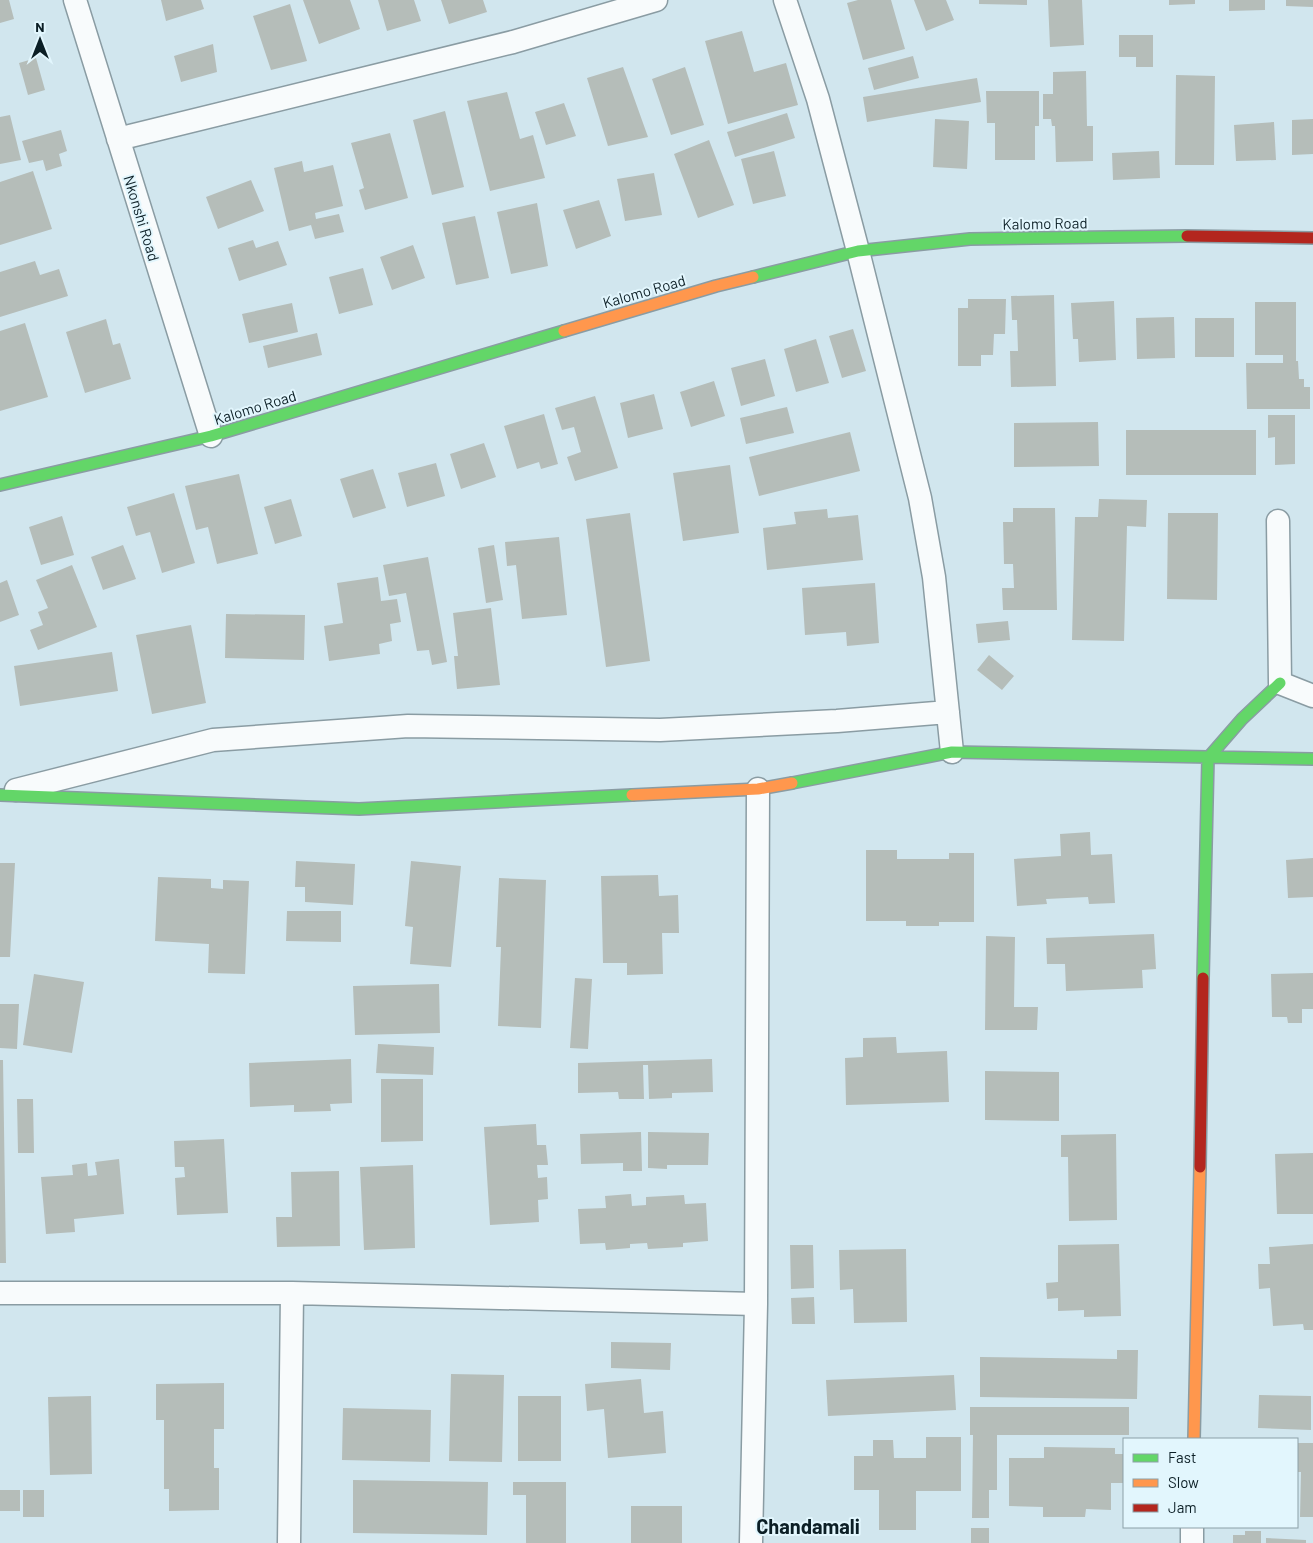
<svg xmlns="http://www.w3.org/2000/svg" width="1313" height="1543" viewBox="0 0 1313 1543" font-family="Barlow,sans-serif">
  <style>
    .building { fill: #b5bdb9 }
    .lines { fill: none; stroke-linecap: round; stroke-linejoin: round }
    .street-casing { stroke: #8a9ca3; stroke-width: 25 }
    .fast-casing { stroke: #8a9ca3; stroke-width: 14 }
    .slow-casing { stroke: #8a9ca3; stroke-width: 14 }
    .jam-casing { stroke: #8a9ca3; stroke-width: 14 }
    .street { stroke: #f8fbfc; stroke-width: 22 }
    .fast { stroke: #63d668; stroke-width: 11 }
    .slow { stroke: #ff974d; stroke-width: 11 }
    .jam { stroke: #b3261e; stroke-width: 11 }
    .labels { text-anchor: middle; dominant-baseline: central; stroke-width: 4; stroke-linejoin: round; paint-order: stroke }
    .street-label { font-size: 15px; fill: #0c1f26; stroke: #e2f6fd }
    .district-label { font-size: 20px; font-weight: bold; fill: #0c1f26; stroke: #e2f6fd }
  </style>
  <rect width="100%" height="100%" fill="#d1e6ee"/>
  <!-- building -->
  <path class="building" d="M0 0H9L14 19 0 23Z
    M161 0H201L204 9 166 21Z
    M303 0H350L360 29 319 44Z
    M378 0H414L421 21 387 31Z
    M441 0H483L487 12 449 24Z
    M858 0H891L905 49 863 60 847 3Z
    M914 0H946L954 20 926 31Z
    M979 0H1027V5L979 4Z
    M1048 0H1082L1084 45 1050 47Z
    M1169 0H1195V4L1169 5Z
    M1229 0H1265V10L1229 11Z
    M1286 0H1313V7L1286 6Z
    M290 4 307 61 271 70 253 16Z
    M742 31 754 72 786 63 798 105 728 124 705 41Z
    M1119 35H1153V67H1136V57H1119Z
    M213 44 217 72 181 82 174 56Z
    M913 56 919 78 874 90 868 68Z
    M36 58 45 90 28 95 19 63Z
    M623 67 648 137 608 146 587 78Z
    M685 67 704 125 671 135 652 79Z
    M1086 71 1087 126H1093V161L1056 162 1055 126H1052L1051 119H1043V94H1053V72Z
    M1176 75 1215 76 1214 165H1175Z
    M977 78 981 102 867 122 863 97Z
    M986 91H1039V126H1035V160H995V123H987Z
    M507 92 520 139 533 135 545 178 490 191 467 101Z
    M564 103 576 136 546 145 535 112Z
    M445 111 464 187 432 195 413 120Z
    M787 113 795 138 735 157 727 132Z
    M10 115 21 160 0 164V117Z
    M935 119 969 121 967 169 933 167Z
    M1313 119V154L1292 155V120Z
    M1274 122 1276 160 1236 161 1234 125Z
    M61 130 67 151 59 154 62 166 46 171 43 160 29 163 22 141Z
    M390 133 408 198 365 210 359 190 364 188 351 143Z
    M709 140 734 205 698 218 674 154Z
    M774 151 786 196 753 204 741 159Z
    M1159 151 1160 178 1113 180 1112 153Z
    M302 161 304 172 333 165 343 206 315 213 316 219 339 214 344 232 315 239 311 225 289 231 274 168Z
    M33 171 52 229 0 245V182Z
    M654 173 662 215 625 221 617 179Z
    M251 180 264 211 218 229 206 197Z
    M599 200 611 236 576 249 563 210Z
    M537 203 548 266 511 274 497 212Z
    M475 216 489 278 456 285 442 223Z
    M253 240 256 248 278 241 287 265 239 281 228 248Z
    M413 245 425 278 392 290 380 257Z
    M35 261 40 275 59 269 68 296 0 317V272Z
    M363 268 373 305 339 314 329 277Z
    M1054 295 1056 386 1011 387 1010 351H1018L1017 320H1012L1011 296Z
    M968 299H1006L1005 334H994L993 355H981V366H958V308H968Z
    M1114 301 1116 360 1079 362 1078 339H1073L1071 303Z
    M1255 302H1296V361H1298L1299 379H1304V387H1310V409H1247L1246 363H1283V355H1255Z
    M292 303 298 332 249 343 242 314Z
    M1174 317 1175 358 1137 359 1136 318Z
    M1195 318H1234V357H1195Z
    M106 319 113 345 120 343 131 379 85 393 66 332Z
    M25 323 48 397 0 411V331Z
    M853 329 866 371 842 378 829 336Z
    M317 333 322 355 268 368 263 346Z
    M816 339 829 383 796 392 784 349Z
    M765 359 775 396 741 406 731 368Z
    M714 381 725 416 691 427 680 392Z
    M654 394 663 429 628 438 620 403Z
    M595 396 618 468 575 481 567 457 581 452 574 427 562 430 555 408Z
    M787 407 794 433 746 444 740 418Z
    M544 414 558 464 541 469 539 462 517 469 504 426Z
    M1268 415H1295V464L1275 465V437L1268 438Z
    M1098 422 1099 466 1014 467V423Z
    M1126 430H1256V475H1126Z
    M850 432 860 471 759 496 749 457Z
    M484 443 496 477 461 489 450 454Z
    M436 463 445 496 407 507 398 473Z
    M730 465 739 533 683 541 673 473Z
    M373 469 386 508 353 518 340 479Z
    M239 474 258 554 217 564 208 527 196 530 185 486Z
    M174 493 195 563 162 573 150 532 136 536 127 507Z
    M291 499 302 536 275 544 264 507Z
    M1099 499 1147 500 1146 527 1127 526 1124 641 1072 640 1075 517H1098Z
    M1013 508H1055L1057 610H1003L1002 588H1014L1013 564H1004L1003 522H1013Z
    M827 509 828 518 858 515 863 560 767 570 763 528 796 524 794 512Z
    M630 513 650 661 606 667 586 519Z
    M1168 513H1218L1217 600 1167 599Z
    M62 516 74 555 41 565 29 527Z
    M559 537 567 615 522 619 516 565 507 566 505 542Z
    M123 545 136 579 103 590 91 557Z
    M494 545 503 600 486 603 478 548Z
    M428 557 447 662 432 665 429 650 417 651 406 593 389 596 383 565Z
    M72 565 97 627 38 650 30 630 43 625 38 612 48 608 36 580Z
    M378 577 381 601 397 599 401 622 390 624 392 641 379 644 380 654 329 661 324 626 343 623 337 583Z
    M7 580 19 615 0 622V583Z
    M875 583 879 643 847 646 846 632 805 635 802 588Z
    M491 608 500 685 457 689 454 656H458L453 613Z
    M226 614 305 615 304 660 225 658Z
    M1008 621 1010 640 978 643 976 624Z
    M191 625 206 703 152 714 136 635Z
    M112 652 118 691 20 706 14 666Z
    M989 655 1014 676 1002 690 977 670Z
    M1090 832 1091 855 1112 854 1115 903 1089 904 1088 897 1046 899 1047 904 1017 906 1014 859 1061 856 1060 834Z
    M866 850H897V859H949V853H974V922H939V926H906V921H866Z
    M1313 858V897L1288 898 1286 860Z
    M296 861 355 864 353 905 305 902V887H295Z
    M411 861 461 866 451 967 410 964 413 927 405 926Z
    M0 863H15L10 957H0Z
    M658 875 659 896 678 895 679 933H662L663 974 627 975V963H603L601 876Z
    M158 877 211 879V888L223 889V880L249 881 245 974 208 973 209 944 155 941Z
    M499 878 546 880 541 1028 498 1026 501 947H496Z
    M287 911H341V942L286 941Z
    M1154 934 1156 969 1142 970 1143 988 1066 991 1065 964H1047L1046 938Z
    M986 936 1015 937 1014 1007H1038L1037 1030H985Z
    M1313 973V1009H1302V1023H1288L1287 1017H1272L1271 974Z
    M34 974 84 982 72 1053 23 1045Z
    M575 978 592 979 588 1049 570 1048Z
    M439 984 440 1033 355 1035 353 986Z
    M0 1004H19L17 1049 0 1048Z
    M896 1037 897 1053 947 1051 949 1102 846 1105 845 1058 863 1057V1038Z
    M378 1044 434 1047 433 1075 376 1073Z
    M351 1059 352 1103 330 1104 331 1111 294 1112V1105L250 1107 249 1063Z
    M712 1059 713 1092 672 1093V1098L649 1099 648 1065H643L644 1099H619L618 1092 578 1093V1063Z
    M0 1060H3L6 1263H0Z
    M985 1071 1059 1072V1121L985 1120Z
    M381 1079H423V1141L381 1142Z
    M17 1099H33L34 1153H18Z
    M536 1124 537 1145H546L548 1165H537L538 1178 547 1177 548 1199 538 1200 539 1222 490 1225 484 1127Z
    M641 1132 642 1171H623V1163L581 1164 580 1134Z
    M648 1132 709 1133 708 1165H667V1169L648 1168Z
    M1116 1134 1117 1220 1069 1221 1068 1157H1061V1135Z
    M224 1139 228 1213 177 1215 175 1178 185 1177 184 1167H175L174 1141Z
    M1313 1153V1214H1277L1275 1154Z
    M119 1159 124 1214 74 1219 75 1232 46 1234 41 1177 73 1175 72 1165 87 1163 88 1176 97 1175 95 1162Z
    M413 1165 415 1248 364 1250 360 1167Z
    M339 1171 340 1246 277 1247 276 1217H292L291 1172Z
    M631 1194 632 1206 646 1205V1197L684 1195 685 1204 706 1203 708 1241 683 1243V1247L648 1249 647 1243 630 1244V1248L606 1250 605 1243 580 1244 578 1209 606 1208 605 1196Z
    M1119 1244 1121 1316 1084 1317V1310L1058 1311V1298L1047 1299 1046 1283 1058 1282V1245Z
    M1313 1244V1330H1304L1303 1324 1273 1326 1270 1288 1259 1289 1258 1264H1270L1269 1247Z
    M790 1245H813L814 1288 791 1289Z
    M906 1249 907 1322 854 1323 853 1289 840 1290 839 1250Z
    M814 1297 815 1324H792L791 1298Z
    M611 1342 671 1343 670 1370 611 1368Z
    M1117 1350H1138L1137 1399 980 1397V1357L1117 1359Z
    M451 1374 504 1375 502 1462 449 1461Z
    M954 1375 956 1410 828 1416 826 1380Z
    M641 1379 644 1413 663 1411 666 1453 608 1458 604 1409 587 1411 585 1384Z
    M224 1383V1429H214V1468H219V1510L169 1511V1489H164V1420H156V1384Z
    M1259 1395 1311 1396V1430L1258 1428Z
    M91 1396 92 1474 50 1475 48 1397Z
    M518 1396H561V1461H518Z
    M970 1407H1129V1435H997V1490H989V1518H972L973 1435H970Z
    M343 1408 431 1410 430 1462 342 1460Z
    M926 1437H961V1491H916V1530H879V1490H854V1456H873V1440H893L894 1458H926Z
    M1297 1443H1313V1517H1300L1301 1472H1297Z
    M1044 1447 1115 1448V1454H1124V1483H1111V1510L1086 1509 1085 1517H1043V1507L1009 1506V1458H1044Z
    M353 1480 488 1482 487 1535 353 1533Z
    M513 1482H566V1543H526V1495H513Z
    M0 1490H20V1511H0Z
    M23 1490H44V1517H23Z
    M631 1506H682V1543H631Z
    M971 1528H989V1543H971Z
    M1245 1531H1261V1543H1233V1535H1245Z
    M1266 1538 1306 1540V1543H1266Z"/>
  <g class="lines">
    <!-- street casing -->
    <g class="street-casing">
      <path id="street" d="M75 0 211 436
        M785 0 818 99 858 251 920 498 934 577 952 752
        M118 139 513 42 656 0
        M1278 521 1280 683 1313 696
        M16 790 213 740 408 726 660 730 837 721 948 712
        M0 1293H292L756 1304
        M289 1543 292 1293
        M751 1543 756 1304 758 789
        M1192 1543V1527"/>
    </g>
    <!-- fast casing -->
    <g class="fast-casing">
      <path id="fast" d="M753 277 858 251 970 239 1187 236
        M0 485 211 436 564 331
        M792 783 952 752 1313 759
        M0 795 359 809 632 795
        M1203 978 1208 758 1242 719 1280 683"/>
    </g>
    <!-- slow casing -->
    <g class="slow-casing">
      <path id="slow" d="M564 331 716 286 753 277
        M632 795 758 789 792 783
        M1194 1439 1200 1167"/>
    </g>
    <!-- jam casing -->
    <g class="jam-casing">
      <path id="jam" d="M1187 236 1313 238
        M1200 1167 1203 978"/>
    </g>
    <!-- street -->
    <use href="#street" class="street"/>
    <!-- fast -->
    <use href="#fast" class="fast"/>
    <!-- slow -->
    <use href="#slow" class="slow"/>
    <!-- jam -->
    <use href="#jam" class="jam"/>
  </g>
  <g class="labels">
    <!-- street labels -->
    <g class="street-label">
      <text transform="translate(142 218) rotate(73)">Nkonshi Road</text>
      <text transform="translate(1045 223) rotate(-1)">Kalomo Road</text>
      <text transform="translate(644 291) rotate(-16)">Kalomo Road</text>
      <text transform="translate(255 407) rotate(-17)">Kalomo Road</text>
    </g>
    <!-- district labels -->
    <g class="district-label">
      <text x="808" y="1526">Chandamali</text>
    </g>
  </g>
  <!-- legend -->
  <rect x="1123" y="1438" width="175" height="90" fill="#e2f6fd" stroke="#8ca0a7"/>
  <rect x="1133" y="1454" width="25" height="8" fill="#63d668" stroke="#8ca0a7"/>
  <text x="1168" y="1463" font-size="15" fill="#0c1f26">Fast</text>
  <rect x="1133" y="1479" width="25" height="8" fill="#ff974d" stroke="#8ca0a7"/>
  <text x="1168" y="1488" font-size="15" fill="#0c1f26">Slow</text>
  <rect x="1133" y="1504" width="25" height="8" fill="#b3261e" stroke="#8ca0a7"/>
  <text x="1168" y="1513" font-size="15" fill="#0c1f26">Jam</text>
  <!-- north arrow -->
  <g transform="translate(40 40)" stroke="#e2f6fd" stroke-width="4" paint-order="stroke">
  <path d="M0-4L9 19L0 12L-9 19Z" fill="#0c1f26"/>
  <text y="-8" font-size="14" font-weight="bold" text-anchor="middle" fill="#0c1f26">N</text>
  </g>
</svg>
